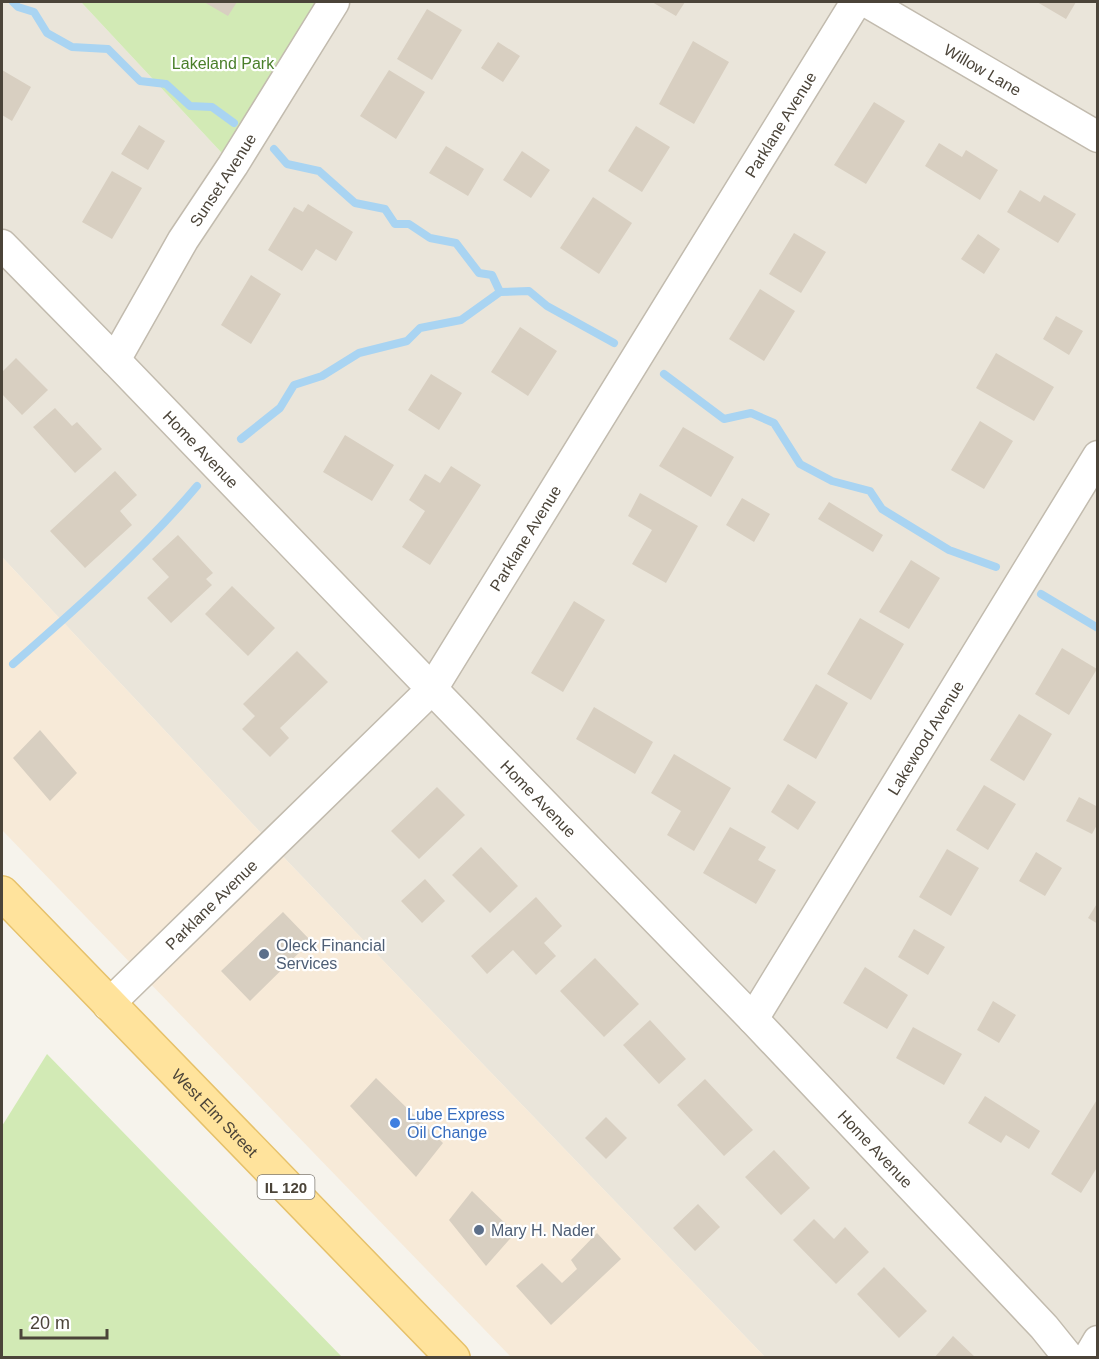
<svg xmlns="http://www.w3.org/2000/svg" width="1099" height="1359" viewBox="0 0 1099 1359" font-family="Helvetica,sans-serif">
  <style>
    .residential { fill: #eae5da }
    .commercial { fill: #f7ead8 }
    .green { fill: #d2eab5 }
    .lines { fill: none; stroke-linecap: round; stroke-linejoin: round }
    .stream { stroke: #a9d4f2; stroke-width: 8 }
    .building { fill: #d8cfc1 }
    .minor-casing { stroke: #c2bbae; stroke-width: 33 }
    .major-casing { stroke: #e6c16a; stroke-width: 36 }
    .minor { stroke: #fff; stroke-width: 30 }
    .major { stroke: #ffe39c; stroke-width: 33 }
    .service-dot { fill: #5c6f8a; stroke: #fff; stroke-width: 2 }
    .shop-dot { fill: #3f7fe0; stroke: #fff; stroke-width: 2 }
    .labels { text-anchor: middle; dominant-baseline: central; stroke-width: 4.5; stroke-linejoin: round; paint-order: stroke }
    .shield { fill: #fff; stroke: #817c74; stroke-width: 1.5 }
    .shield-label { font-size: 15px; font-weight: bold; fill: #4b4439 }
    .park-label { font-size: 16px; fill: #4a7f2a; stroke: #fff }
    .street-label { font-size: 16px; fill: #4b4439; stroke: #fff }
    .service-label { font-size: 16px; fill: #4e5e75; stroke: #fff; text-anchor: start }
    .shop-label { font-size: 16px; fill: #366cbe; stroke: #fff; text-anchor: start }
  </style>
  <rect width="100%" height="100%" fill="#f6f3ec"/>
  <!-- residential -->
  <path class="residential" d="M2 2H81L233 165 335 2H1097V1357H765L292 866 2 557Z"/>
  <!-- commercial -->
  <path class="commercial" d="M2 557 292 866 765 1357H511L2 830Z"/>
  <!-- green -->
  <path class="green" d="M81 2H334L233 165Z
    M47 1054 342 1357H2V1126Z"/>
  <g class="lines">
    <!-- stream -->
    <path class="stream" d="M13 2 18 7 34 12 47 33 72 47 108 49 140 81 166 84 190 106 212 107 234 123
      M274 149 287 164 319 171 355 203 385 209 395 224H409L430 238 456 243 479 273 492 275 500 292
      M664 374 724 419 751 413 774 423 800 464 832 481 870 491 882 509 949 550 996 567
      M241 439 280 408 294 385 322 376 359 353 407 341 420 328 461 320 500 292 529 291 547 306 614 343
      M1041 594 1098 628
      M13 664C77 608 142 551 197 486"/>
  </g>
  <!-- building -->
  <path class="building" d="M204 2H237L228 16Z
    M652 2H685L676 16Z
    M1037 2H1076L1066 19Z
    M427 9 462 30 432 80 397 59Z
    M693 41 729 62 694 124 659 104Z
    M498 42 520 56 503 82 481 68Z
    M2 70 31 87 12 121 2 115Z
    M389 70 425 92 396 139 360 116Z
    M874 102 905 121 866 184 834 165Z
    M139 125 165 141 148 170 121 154Z
    M636 126 670 147 642 192 608 171Z
    M939 143 962 157 966 150 998 170 980 200 925 166Z
    M446 146 484 169 468 196 429 173Z
    M522 151 550 170 531 198 503 180Z
    M112 171 142 188 112 239 82 222Z
    M1020 190 1040 202 1044 195 1076 214 1058 243 1007 212Z
    M593 197 632 223 599 274 560 248Z
    M308 204 353 232 336 261 316 249 302 271 268 250 294 207 303 212Z
    M794 233 826 252 801 293 769 274Z
    M978 234 1000 249 984 274 961 259Z
    M251 275 281 294 251 344 221 325Z
    M760 289 795 311 764 361 729 339Z
    M1056 316 1083 331 1069 355 1043 339Z
    M520 327 557 351 528 396 491 372Z
    M996 353 1054 387 1034 421 976 388Z
    M16 358 48 390 22 415 2 394V372Z
    M431 374 462 393 439 430 408 410Z
    M55 408 72 426 77 422 102 449 75 473 33 427Z
    M980 421 1013 441 984 489 951 470Z
    M683 427 734 457 711 497 659 466Z
    M345 435 394 465 372 501 323 472Z
    M451 466 481 485 430 565 402 547 425 511 409 500 425 474 440 483Z
    M115 471 137 495 120 511 132 525 85 568 50 531Z
    M640 493 698 526 666 583 632 564 652 530 628 516Z
    M742 498 770 514 754 542 726 525Z
    M829 502 883 535 873 552 818 519Z
    M178 535 213 573 206 579 212 585 171 623 147 598 169 577 152 559Z
    M911 560 940 578 909 629 879 612Z
    M232 586 275 628 248 656 205 614Z
    M574 601 605 620 563 692 531 673Z
    M860 618 904 644 871 700 827 674Z
    M1062 648 1097 669 1069 715 1035 694Z
    M297 651 328 682 280 728 289 738 270 757 242 729 255 716 243 704Z
    M816 684 848 703 816 759 783 740Z
    M594 707 653 742 635 774 576 739Z
    M1019 714 1052 734 1024 781 990 760Z
    M40 730 77 773 50 801 13 758Z
    M674 754 731 788 694 851 667 835 681 811 651 793Z
    M788 784 816 802 798 830 771 812Z
    M984 785 1016 804 988 850 956 830Z
    M437 787 465 815 419 859 391 831Z
    M1079 797 1098 807V823L1092 834 1066 821Z
    M730 827 766 847 758 860 776 870 756 904 703 873Z
    M481 847 518 886 490 913 452 875Z
    M947 849 979 868 951 916 919 897Z
    M1036 852 1062 868 1045 896 1019 881Z
    M425 879 445 901 422 923 401 901Z
    M536 897 562 926 544 943 556 956 536 975 513 950 487 974 471 956Z
    M1098 902V924L1088 918Z
    M283 912 311 941 250 1001 221 971Z
    M914 929 945 947 928 975 898 957Z
    M595 958 639 1004 604 1037 560 991Z
    M865 967 908 995 887 1029 843 1003Z
    M993 1001 1016 1015 999 1043 977 1030Z
    M650 1020 686 1059 659 1084 623 1045Z
    M913 1027 962 1054 944 1085 896 1058Z
    M376 1078 443 1143 416 1177 350 1106Z
    M705 1079 753 1130 724 1156 677 1105Z
    M985 1096 1040 1131 1029 1149 1006 1135 1001 1143 968 1123Z
    M1098 1098V1166L1081 1193 1051 1174Z
    M606 1117 627 1138 606 1159 585 1138Z
    M774 1150 810 1188 781 1215 745 1177Z
    M472 1191 515 1233 486 1266 449 1220Z
    M698 1204 720 1227 695 1251 673 1228Z
    M814 1219 834 1239 845 1227 869 1252 836 1284 793 1240Z
    M597 1233 621 1259 551 1325 516 1286 542 1263 562 1283 577 1269 571 1260Z
    M884 1267 927 1311 899 1338 857 1294Z
    M953 1336 976 1358H934Z"/>
  <g class="lines">
    <!-- minor casing -->
    <g class="minor-casing">
      <g id="minor">
        <path id="s1" d="M867 2 1098 137"/>
        <path id="s2" d="M2 245 115 360 432 689 753 1019 1044 1327 1069 1358"/>
        <path id="s3" d="M115 360 183 240 233 165 334 2"/>
        <path id="s4" d="M108 1005 432 689 856 2"/>
        <path id="s5" d="M753 1019 1098 456"/>
        <path d="M1088 1358 1098 1341"/>
      </g>
    </g>
    <!-- major casing -->
    <g class="major-casing">
      <g id="major">
        <path id="s6" d="M2 893 453 1358"/>
      </g>
    </g>
    <!-- minor -->
    <use href="#minor" class="minor"/>
    <!-- major -->
    <use href="#major" class="major"/>
  </g>
  <!-- markers -->
  <g class="service-dot">
    <circle cx="264" cy="954" r="6"/>
    <circle cx="479" cy="1230" r="6"/>
  </g>
  <circle class="shop-dot" cx="395" cy="1123" r="6"/>
  <g class="labels">
    <!-- shield labels -->
    <rect class="shield" x="257.5" y="1175" width="57" height="24" rx="4.5"/>
    <g class="shield-label">
      <text x="286" y="1187">IL 120</text>
    </g>
    <!-- park labels -->
    <g class="park-label">
      <text x="223" y="63">Lakeland Park</text>
    </g>
    <!-- street labels -->
    <g class="street-label">
      <text stroke="none"><textPath href="#s1" startOffset="134">Willow Lane</textPath></text>
      <text stroke="none"><textPath href="#s4" startOffset="1116">Parklane Avenue</textPath></text>
      <text stroke="none"><textPath href="#s3" startOffset="210">Sunset Avenue</textPath></text>
      <text stroke="none"><textPath href="#s2" startOffset="285">Home Avenue</textPath></text>
      <text stroke="none"><textPath href="#s4" startOffset="630">Parklane Avenue</textPath></text>
      <text stroke="none"><textPath href="#s5" startOffset="330">Lakewood Avenue</textPath></text>
      <text stroke="none"><textPath href="#s2" startOffset="771">Home Avenue</textPath></text>
      <text stroke="none"><textPath href="#s4" startOffset="144">Parklane Avenue</textPath></text>
      <text stroke="none"><textPath href="#s6" startOffset="306">West Elm Street</textPath></text>
      <text stroke="none"><textPath href="#s2" startOffset="1257">Home Avenue</textPath></text>
    </g>
    <!-- service labels -->
    <g class="service-label">
      <text x="276" y="945">Oleck Financial<tspan x="276" dy="18">Services</tspan></text>
      <text x="491" y="1230">Mary H. Nader</text>
    </g>
    <!-- shop labels -->
    <g class="shop-label">
      <text x="407" y="1114">Lube Express<tspan x="407" dy="18">Oil Change</tspan></text>
    </g>
  </g>
  <!-- border -->
  <rect width="1099" height="1359" fill="none" stroke="#4b4439" stroke-width="6"/>
  <!-- scale -->
  <path d="M21 1329v9h86v-9" fill="none" stroke="#4b4439" stroke-width="3"/>
  <text x="30" y="1329" font-size="18" fill="#4b4439" stroke="#ffffff" stroke-width="4.5" paint-order="stroke">20 m</text>
</svg>
